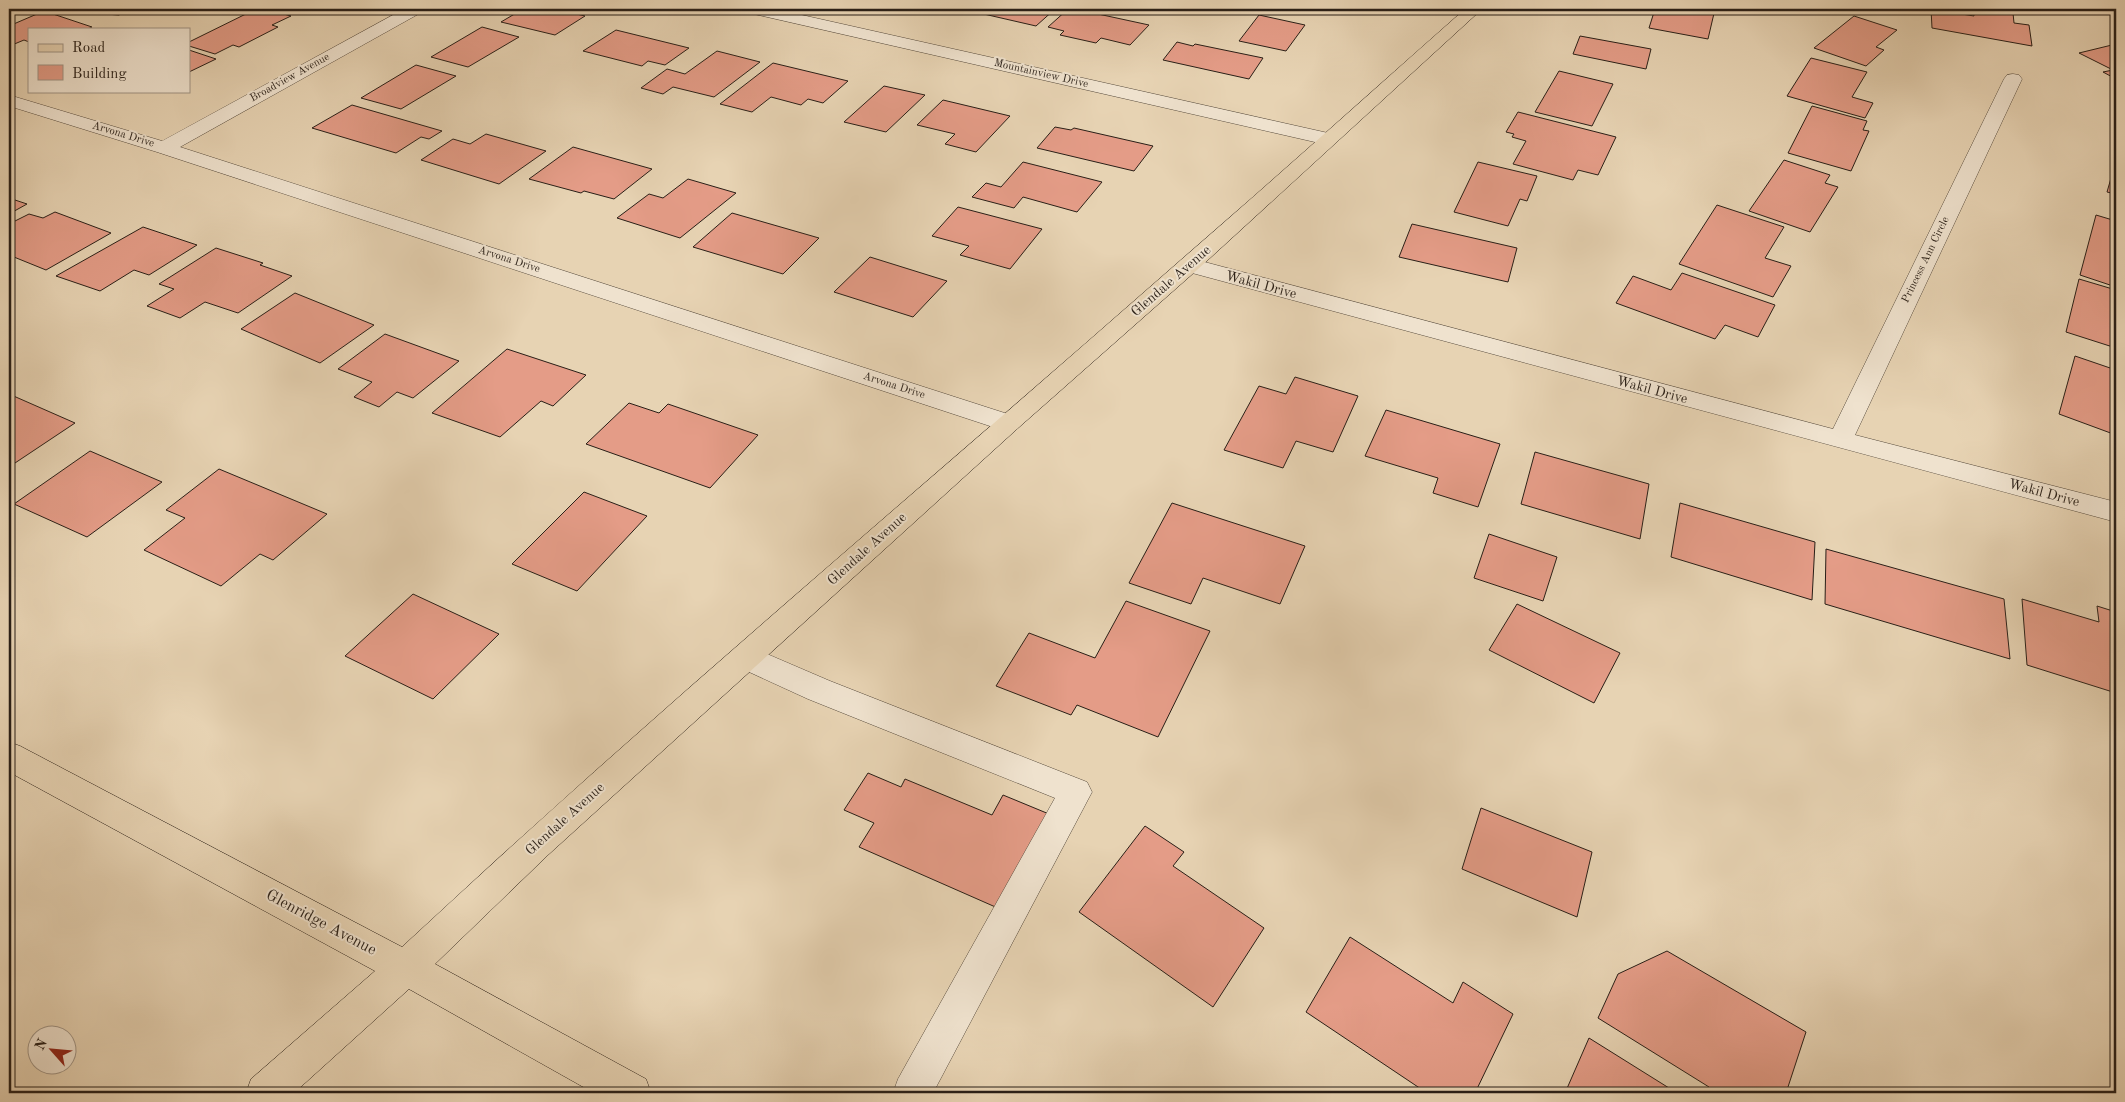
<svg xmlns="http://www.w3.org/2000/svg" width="2125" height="1102" viewBox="0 0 2125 1102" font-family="'Old Standard TT',serif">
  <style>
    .building { fill: #e49c87; stroke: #291f17 }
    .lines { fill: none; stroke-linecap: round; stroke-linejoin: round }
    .minor-casing { stroke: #584c3e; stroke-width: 1 }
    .major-casing { stroke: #291f17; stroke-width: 1 }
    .minor { fill: #efe2ce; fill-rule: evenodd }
    .major { fill: #e7d3b3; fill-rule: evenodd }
    .labels { text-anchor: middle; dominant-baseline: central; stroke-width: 4; stroke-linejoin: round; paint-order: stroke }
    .far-street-label { font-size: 11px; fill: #291f17; stroke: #efe2ce }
    .street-label { font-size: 14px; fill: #291f17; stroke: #efe2ce }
    .near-street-label { font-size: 16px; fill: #291f17; stroke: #efe2ce }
  </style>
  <rect width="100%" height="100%" fill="#e7d3b3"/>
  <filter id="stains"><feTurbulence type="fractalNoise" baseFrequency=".004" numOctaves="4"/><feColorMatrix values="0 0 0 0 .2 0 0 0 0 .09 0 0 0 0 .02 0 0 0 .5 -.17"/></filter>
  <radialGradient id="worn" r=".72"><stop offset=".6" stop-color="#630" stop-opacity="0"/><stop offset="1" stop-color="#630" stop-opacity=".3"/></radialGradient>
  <!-- building -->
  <path class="building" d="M82 9H128L119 15 77 12Z
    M256 9H265L291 16 272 25 278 27 239 47 233 45 215 54 189 46V42Z
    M523 9H556L585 16 555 35 501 22Z
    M962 9H1055L1036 26Z
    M1068 9H1075L1149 25 1130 45 1101 38 1096 43 1060 35 1064 31 1048 27Z
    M1655 9H1715L1708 39 1649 28Z
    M1931 9 1974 16 1973 9 2013 13 2014 23 2029 25 2032 46 1932 28Z
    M44 11 92 27 88 29H29V42L24 40 12 45 9 44V26Z
    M1259 15 1305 25 1286 51 1239 41Z
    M1854 16 1897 30 1876 47 1884 50 1866 66 1814 48Z
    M482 27 519 37 468 67 431 57Z
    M616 30 689 48 665 65 648 61 642 66 583 51Z
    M1580 36 1651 49 1646 69 1573 54Z
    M1177 42 1193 46 1195 44 1263 58 1249 79 1163 60Z
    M2116 44V79L2103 72 2113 70 2079 53Z
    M189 50 216 59 189 72Z
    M717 51 760 62 714 97 673 87 663 94 641 88 667 69 685 74Z
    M1811 58 1867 72 1852 97 1873 103 1865 118 1787 96Z
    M773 63 848 81 823 103 808 99 801 105 771 97 752 112 720 104Z
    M416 65 456 76 401 109 361 98Z
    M1559 71 1613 84 1592 126 1535 112Z
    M884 86 925 95 886 132 844 122Z
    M943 100 1010 116 976 152 945 144 955 134 917 125Z
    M352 105 442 131 429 139 421 137 396 153 312 128Z
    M1812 106 1867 121 1863 130 1869 131 1851 171 1788 153Z
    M1518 112 1616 137 1598 175 1578 170 1573 180 1513 164 1526 141 1512 137 1514 134 1506 132Z
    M1055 127 1071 130 1074 128 1153 146 1134 171 1037 148Z
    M486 134 546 151 499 184 421 160 453 139 470 144Z
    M573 147 652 169 614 199 584 191 581 193 529 179Z
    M1784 160 1830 175 1825 183 1838 187 1810 232 1749 211Z
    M2116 161V194L2107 192Z
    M1023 162 1102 182 1077 212 1023 197 1014 208 972 197 986 183 1001 187Z
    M1478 162 1537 176 1527 201 1520 199 1508 226 1454 212Z
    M688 179 736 193 680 238 617 218 649 194 663 198Z
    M9 198 27 204 9 214Z
    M1717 205 1784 227 1765 258 1791 266 1773 297 1679 264Z
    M958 207 1042 229 1010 269 960 255 969 246 932 236Z
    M55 212 111 233 46 270 9 255V224L29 214 43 218Z
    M732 213 819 238 783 274 693 247Z
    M2096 215 2116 221V287L2080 275Z
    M1412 224 1517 248 1508 282 1399 257Z
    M143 227 197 245 149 275 134 270 100 291 56 276Z
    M216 248 263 263 260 265 292 276 238 313 205 302 180 318 147 306 174 289 159 284Z
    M870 257 947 281 913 317 834 292Z
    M1682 273 1775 305 1758 337 1725 325 1715 339 1616 303 1633 276 1671 290Z
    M2079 279 2116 290V348L2066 332Z
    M295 293 374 325 320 363 241 329Z
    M385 334 459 361 413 398 397 392 379 407 354 397 372 382 338 369Z
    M507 349 586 375 553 406 541 401 500 437 432 413Z
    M2075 356 2116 370V435L2059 414Z
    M1295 377 1358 396 1333 452 1296 441 1283 468 1224 450 1259 386 1286 394Z
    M9 394 75 423 9 467Z
    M629 403 659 413 668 404 758 435 710 488 586 444Z
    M1386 410 1500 444 1478 507 1433 493 1438 478 1365 456Z
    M90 451 162 482 87 537 14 504Z
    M1535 452 1649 484 1640 539 1521 504Z
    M219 469 327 514 273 560 260 554 221 586 144 550 185 518 166 510Z
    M584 492 647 516 577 591 512 564Z
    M1172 503 1305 546 1280 604 1203 578 1191 604 1129 583Z
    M1680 503 1815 542 1812 600 1671 557Z
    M1489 534 1557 557 1543 601 1474 578Z
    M1826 549 2004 599 2010 659 1825 604Z
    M413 594 499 634 433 699 345 656Z
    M2022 599 2099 622 2097 606 2116 612V693L2027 665Z
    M1126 601 1210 631 1158 737 1077 705 1071 715 996 686 1029 633 1095 658Z
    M1517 604 1620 653 1594 703 1489 650Z
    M868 773 901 787 905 779 992 815 1003 795 1049 814 1000 909 859 847 874 823 844 810Z
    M1481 808 1592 852 1577 917 1462 869Z
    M1145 826 1184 852 1173 866 1264 928 1213 1007 1079 912Z
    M1350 937 1453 1003 1463 982 1513 1014 1475 1093H1427L1306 1012Z
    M1667 951 1806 1032 1786 1093H1707L1709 1087 1598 1018 1618 974Z
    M1589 1038 1677 1093H1565Z"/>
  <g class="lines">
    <!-- minor casing -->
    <g class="minor-casing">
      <path id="minor" d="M404 9H424L422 12 180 147 1017 417 1020 423 1017 429 1008 431 999 429 157 152 9 106V95L162 141Z
        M746 9H775L1328 133 1335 135 1338 139 1335 143 1328 145 754 14 748 12Z
        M2013 74 2019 75 2022 79 1855 435 2116 502V522L1181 270 1178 265 1181 260 1189 259 1197 260 1833 429 2004 79 2007 75Z
        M746 645 830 681 1087 782 1092 792 933 1093H893L898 1079 1055 798 808 699 736 666 731 657 736 648Z"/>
    </g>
    <!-- major casing -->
    <g class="major-casing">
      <path id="major" d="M1465 9H1482L1197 270 1017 429 548 855 435 964 646 1079 651 1093H594L409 989 294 1093H246L251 1079 375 971 9 772V742L20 746 402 947C656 710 922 488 1182 259 1277 177 1371 92 1465 9Z"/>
    </g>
    <!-- minor -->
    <use href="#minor" class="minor"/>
    <!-- major -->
    <use href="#major" class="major"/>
  </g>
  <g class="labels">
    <!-- far-street labels -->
    <g class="far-street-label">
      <text transform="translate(1041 74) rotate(13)">Mountainview Drive</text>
      <text transform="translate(290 78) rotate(-29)">Broadview Avenue</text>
      <text transform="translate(123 135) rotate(17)">Arvona Drive</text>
      <text transform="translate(509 260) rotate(18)">Arvona Drive</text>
      <text transform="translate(1926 260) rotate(-64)">Princess Ann Circle</text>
      <text transform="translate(894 386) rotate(18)">Arvona Drive</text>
    </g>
    <!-- street labels -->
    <g class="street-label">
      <text transform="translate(1171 281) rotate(-41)">Glendale Avenue</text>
      <text transform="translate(1261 285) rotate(15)">Wakil Drive</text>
      <text transform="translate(1652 390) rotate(15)">Wakil Drive</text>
      <text transform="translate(2044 493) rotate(15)">Wakil Drive</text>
      <text transform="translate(867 549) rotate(-42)">Glendale Avenue</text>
      <text transform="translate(565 819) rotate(-42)">Glendale Avenue</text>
    </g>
    <!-- near-street labels -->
    <g class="near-street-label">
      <text transform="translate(321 923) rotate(28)">Glenridge Avenue</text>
    </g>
  </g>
  <!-- margin -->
  <rect width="2125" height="1102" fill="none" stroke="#e7d3b3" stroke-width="30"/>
  <rect x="10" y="10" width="2105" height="1082" fill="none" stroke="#291f17" stroke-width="2.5"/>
  <rect x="15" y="15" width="2095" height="1072" fill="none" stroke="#291f17"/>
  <!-- legend -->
  <rect x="28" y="28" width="162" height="65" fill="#efe2ce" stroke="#a09485"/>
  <rect x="38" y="44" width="25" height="8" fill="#e7d3b3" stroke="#a09485"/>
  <text x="72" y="52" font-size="15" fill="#291f17">Road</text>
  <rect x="38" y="65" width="25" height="15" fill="#e49c87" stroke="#a09485"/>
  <text x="72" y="78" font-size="15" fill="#291f17">Building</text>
  <!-- north arrow -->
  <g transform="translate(52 1050) rotate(297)"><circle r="24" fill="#efe2ce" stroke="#a09485"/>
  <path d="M0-4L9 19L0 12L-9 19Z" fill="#8f2418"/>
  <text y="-8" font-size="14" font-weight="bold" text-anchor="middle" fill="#291f17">N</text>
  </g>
  <rect width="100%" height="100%" filter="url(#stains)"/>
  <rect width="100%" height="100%" fill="url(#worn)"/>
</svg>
